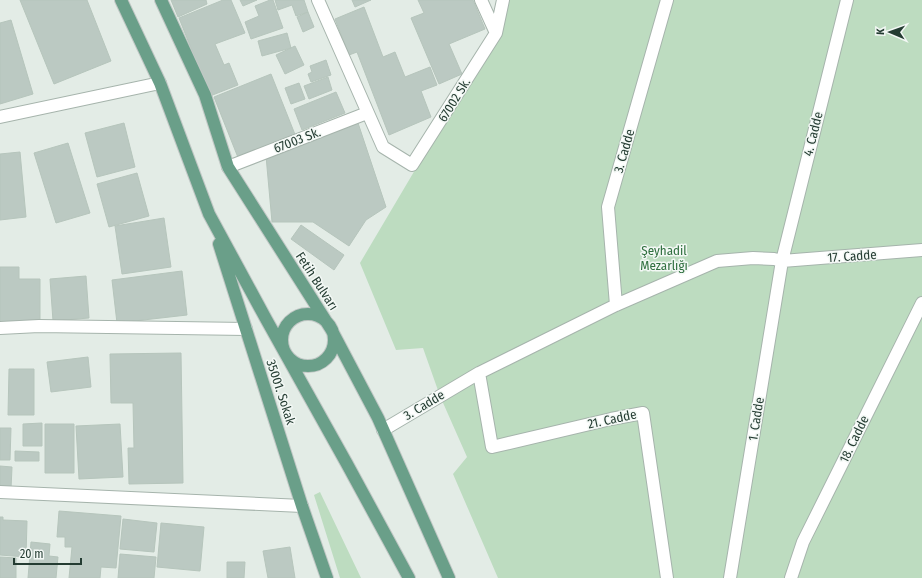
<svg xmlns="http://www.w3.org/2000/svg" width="922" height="578" viewBox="0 0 922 578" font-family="'Fira Sans Condensed',sans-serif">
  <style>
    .green { fill: #bddcc0 }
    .building { fill: #bbc9c2; stroke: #b6c5bc }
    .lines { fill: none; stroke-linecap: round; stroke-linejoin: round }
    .minor-casing { stroke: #a6b4ac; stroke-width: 14 }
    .major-casing { stroke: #c2c8c6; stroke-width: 14 }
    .minor { stroke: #fff; stroke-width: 12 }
    .major { stroke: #6a9f89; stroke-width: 12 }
    .labels { text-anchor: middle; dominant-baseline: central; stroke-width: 3; stroke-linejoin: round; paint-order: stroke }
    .street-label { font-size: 13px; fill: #243c32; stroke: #f3f8f5 }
    .park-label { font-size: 13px; fill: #30703f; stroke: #f3f8f5 }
  </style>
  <rect width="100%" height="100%" fill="#e3ece6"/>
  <!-- green -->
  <path class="green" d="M506 0H922V578H498L453 474 467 457 440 396 423 348 396 350 360 263 496 33Z
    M320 492 361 578H340L314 495Z"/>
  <!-- building -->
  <path class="building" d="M20 0H87L111 61 54 84Z
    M171 0H206L207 4 178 17Z
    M223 0H231L245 33 215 44 224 65 229 63 238 85 210 96 179 18Z
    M240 0H257L243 6Z
    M270 0H273L283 28 251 39 245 22 259 16 255 6Z
    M275 0H304L308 12 296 16 292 5 278 10Z
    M352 0H371L355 7Z
    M418 0H473L485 29 449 44 462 74 439 84 411 18 424 13Z
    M364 7 383 57 395 52 405 77 430 67 437 85 421 91 431 117 389 135 357 52 349 55 335 19Z
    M308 12 314 27 303 32 297 17Z
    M11 20 33 94 0 104V23Z
    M287 33 291 48 262 56 258 41Z
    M295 46 304 65 285 74 276 55Z
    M326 60 331 75 311 82 308 74 312 72 310 66Z
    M271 74 296 137 239 160 214 97Z
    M328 77 332 90 309 99 304 86Z
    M299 83 305 99 291 104 285 88Z
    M336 92 345 113 302 130 294 109Z
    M124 123 135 167 97 177 85 133Z
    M358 123 386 207 366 220 349 246 313 222H272L266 156Z
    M68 143 90 213 56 223 34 153Z
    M20 152 26 217 0 220V154Z
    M137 173 149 216 109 227 97 184Z
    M164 218 171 267 122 274 115 226Z
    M301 225 344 255 334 270 291 239Z
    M0 267H19V279H40V324L0 323Z
    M182 271 187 315 117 323 112 280Z
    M86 276 89 318 53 321 50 279Z
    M181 353 183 483 129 484 128 448H134L133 403H111L110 354Z
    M88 357 91 387 51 392 47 362Z
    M9 369H34V415H8Z
    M42 423V446H23V424Z
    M45 424H74V473H45Z
    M120 424 123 477 79 479 76 426Z
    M0 428H11L10 460H0Z
    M15 451 39 452V461H15Z
    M0 466 12 467 11 489H0Z
    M59 511 121 516 116 568 101 567 100 578H69L72 547H65V537H57Z
    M0 517H3V520L27 521 26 557 0 555Z
    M123 519 157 523 154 552 120 549Z
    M161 523 204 527 200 571 157 567Z
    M31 542 50 544 49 556 58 557 56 578H28Z
    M290 547 295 578H268L263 551Z
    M120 554 156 557 154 578H118Z
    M0 557 16 558V578H0Z
    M227 562H245L244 578H227Z"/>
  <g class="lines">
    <!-- minor casing -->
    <g class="minor-casing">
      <path id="minor" d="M318 0 383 147 412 165 496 33 503 0
        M481 0 496 33
        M0 117 160 83
        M228 167 367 113
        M616 305 608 207 667 0
        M0 328 39 326 246 329
        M479 373 492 447 611 419 643 413 667 578
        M383 430 479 373 616 305 717 261 753 258 774 259 782 261 847 0
        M0 492 302 506
        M730 578 782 261 922 250
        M791 578 803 542 922 303"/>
    </g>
    <!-- major casing -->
    <g class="major-casing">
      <path id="major" d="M121 0 160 83 209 214 266 319 347 464 409 578
        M161 0 205 95 228 167 331 329 378 418 449 578
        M219 244 302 506 327 578
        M282 340a26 26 0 1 1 52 0a26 26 0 1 1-52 0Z"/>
    </g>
    <!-- minor -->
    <use href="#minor" class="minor"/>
    <!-- major -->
    <use href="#major" class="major"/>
  </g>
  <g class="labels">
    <!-- street labels -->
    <g class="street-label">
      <text transform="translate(454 100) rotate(-58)">67002 Sk.</text>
      <text transform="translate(813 134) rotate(-76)">4. Cadde</text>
      <text transform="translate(297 140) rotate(-21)">67003 Sk.</text>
      <text transform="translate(624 151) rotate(-74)">3. Cadde</text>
      <text transform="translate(852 256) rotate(-4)">17. Cadde</text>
      <text transform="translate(317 281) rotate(57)">Fetih Bulvarı</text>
      <text transform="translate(281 392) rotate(72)">35001. Sokak</text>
      <text transform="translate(424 405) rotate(-31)">3. Cadde</text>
      <text transform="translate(612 419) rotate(-12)">21. Cadde</text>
      <text transform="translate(756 419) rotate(-81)">1. Cadde</text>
      <text transform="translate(854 439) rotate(-64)">18. Cadde</text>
    </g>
    <!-- park labels -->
    <g class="park-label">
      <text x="664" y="250">Şeyhadil<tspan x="664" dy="15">Mezarlığı</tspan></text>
    </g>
  </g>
  <!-- north arrow -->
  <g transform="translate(890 32) rotate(272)" stroke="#f3f8f5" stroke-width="3" paint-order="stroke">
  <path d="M0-3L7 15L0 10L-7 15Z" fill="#243c32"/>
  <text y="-6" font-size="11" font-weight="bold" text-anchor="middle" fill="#243c32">K</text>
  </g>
  <!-- scale -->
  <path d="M14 558v6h67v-6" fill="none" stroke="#243c32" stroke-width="2"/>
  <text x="20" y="558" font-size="12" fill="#243c32" stroke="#f3f8f5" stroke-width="3" paint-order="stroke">20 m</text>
</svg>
